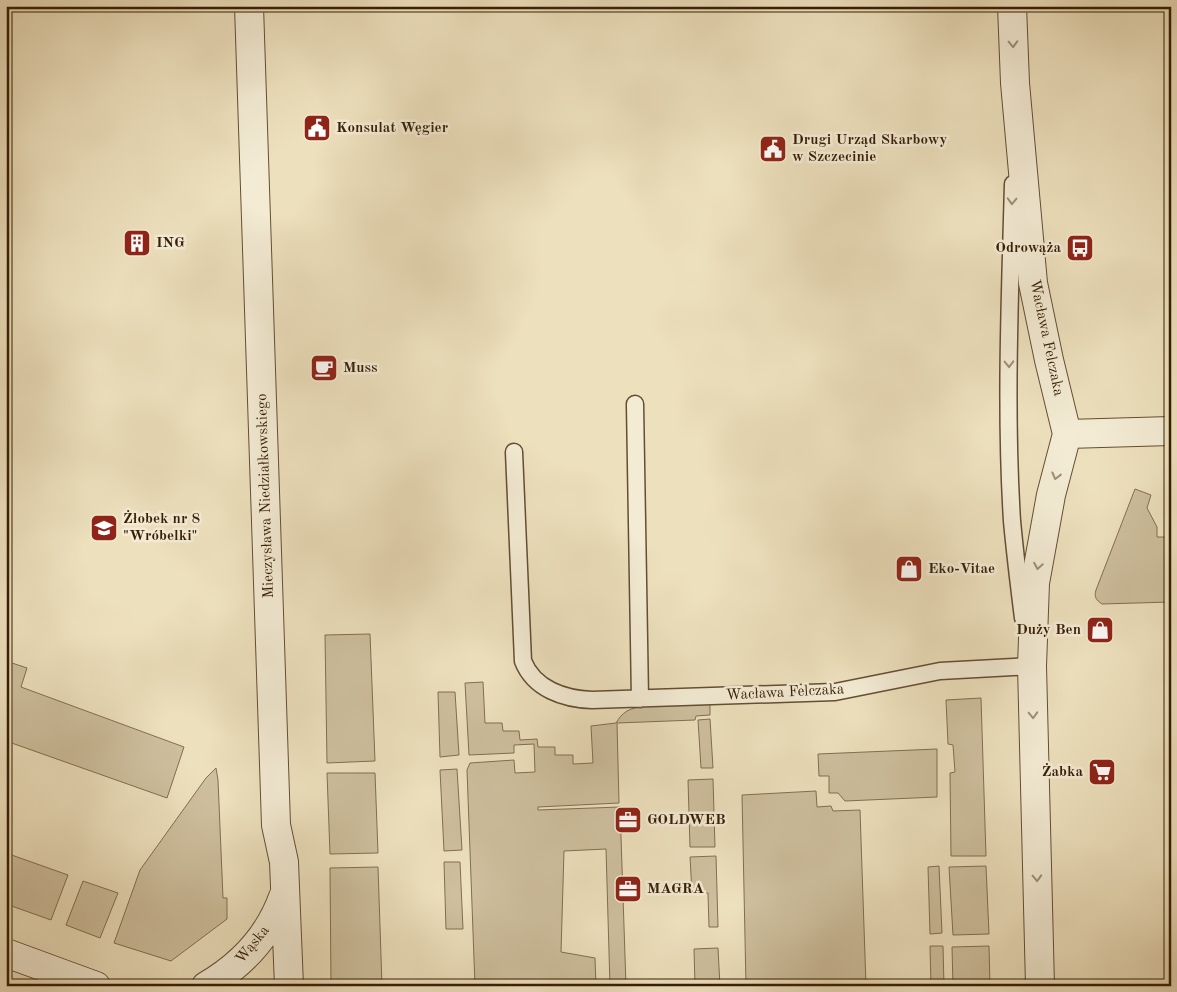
<svg xmlns="http://www.w3.org/2000/svg" width="1177" height="992" viewBox="0 0 1177 992" font-family="'Old Standard TT',serif">
  <style>
    .green { fill: #cebf9e; stroke: #826e52 }
    .lines { fill: none; stroke-linecap: round; stroke-linejoin: round }
    .service-casing { stroke: #644e33; stroke-width: 19 }
    .minor-casing { stroke: #644e33; stroke-width: 30 }
    .service { stroke: #f3ebd4; stroke-width: 16 }
    .minor { stroke: #f3ebd4; stroke-width: 28 }
    .oneway { stroke: #9e8f77 }
    .labels { text-anchor: middle; dominant-baseline: central; stroke-width: 5; stroke-linejoin: round; paint-order: stroke }
    .poi-label { font-size: 15px; font-weight: bold; fill: #361e05; stroke: #f3ebd4; text-anchor: start }
    .street-label { font-size: 15px; fill: #361e05; stroke: #f3ebd4 }
  </style>
  <rect width="100%" height="100%" fill="#ede0bd"/>
  <filter id="stains"><feTurbulence type="fractalNoise" baseFrequency=".004" numOctaves="4"/><feColorMatrix values="0 0 0 0 .2 0 0 0 0 .09 0 0 0 0 .02 0 0 0 .5 -.17"/></filter>
  <radialGradient id="worn" r=".72"><stop offset=".6" stop-color="#630" stop-opacity="0"/><stop offset="1" stop-color="#630" stop-opacity=".3"/></radialGradient>
  <!-- green -->
  <path class="green" d="M1135 489 1151 495 1147 508 1157 527V537H1171V602L1102 604C1096 600 1094 597 1096 590Z
    M370 634 375 761 327 763 325 635Z
    M6 661 27 668 21 687 184 747 167 798 6 741Z
    M483 682 485 723H502L503 731H519L520 740 537 739 538 747H555V755H573V764L593 763 591 726 616 723C619 718 622 714 627 711 642 702 691 705 710 704V715L696 716 695 720 617 723 619 803 538 807V810L620 807 626 986H610L606 849 564 851 561 952 595 958 596 986H475L467 770 470 763 514 760 515 773 535 772 534 744 514 745V753L469 755 465 683Z
    M438 692H455L459 755 440 757Z
    M981 698 986 856H951L950 773 955 772 953 745 948 744 946 700Z
    M710 719 713 768H701L698 720Z
    M937 749V797L845 801 838 793H829V776H819L818 754Z
    M216 768 218 780 223 898H227V919L171 961 114 943 140 870 206 778Z
    M457 769 462 850 444 851 440 770Z
    M327 773H375L378 853 330 854Z
    M713 779 715 847H690L688 780Z
    M816 791 817 807 831 806 833 811 860 810 866 986H746L742 795Z
    M6 853 68 875 51 920 6 904Z
    M716 856 718 927H709L708 893H692L690 857Z
    M444 862H460L463 929H446Z
    M939 866 942 933 930 934 928 867Z
    M986 866 989 934 953 935 949 867Z
    M378 867 382 986H331L330 868Z
    M83 881 118 893 100 938 66 925Z
    M930 946H943L944 986H931Z
    M989 946 990 986H953L952 947Z
    M718 948 720 986H695L694 949Z"/>
  <g class="lines">
    <!-- service casing -->
    <g class="service-casing">
      <path id="service" d="M1013 184C1010 296 1005 408 1012 521 1015 553 1019 586 1023 618
        M635 404 640 699
        M514 452 523 661C534 689 564 699 592 700L835 692 940 671 1032 666 1030 657"/>
    </g>
    <!-- minor casing -->
    <g class="minor-casing">
      <path id="minor" d="M249 6 276 825 284 862 289 986
        M1012 6 1015 83 1033 283 1049 360 1067 434 1051 495 1035 583 1032 666 1040 986
        M1067 434 1171 431
        M6 953 96 986
        M206 986C242 965 269 936 283 897"/>
    </g>
    <!-- service -->
    <use href="#service" class="service"/>
    <!-- minor -->
    <use href="#minor" class="minor"/>
  </g>
  <!-- one-way arrows -->
  <defs><path id="oneway-chevron" d="M-2-3.5L2.5 0L-2 3.5" fill="none" stroke-width="1.6" stroke-linecap="round" stroke-linejoin="round" transform="scale(1.25)"/></defs>
  <g class="oneway">
    <use href="#oneway-chevron" transform="translate(1013 44) rotate(88)"/>
    <use href="#oneway-chevron" transform="translate(1012 201) rotate(92)"/>
    <use href="#oneway-chevron" transform="translate(1009 364) rotate(89)"/>
    <use href="#oneway-chevron" transform="translate(1056 476) rotate(104)"/>
    <use href="#oneway-chevron" transform="translate(1038 566) rotate(100)"/>
    <use href="#oneway-chevron" transform="translate(1033 715) rotate(88)"/>
    <use href="#oneway-chevron" transform="translate(1037 878) rotate(88)"/>
  </g>
  <!-- icons -->
  <defs>
    <g id="civic-square" transform="scale(1.4375)"><rect x="-9" y="-9" width="18" height="18" rx="4" fill="#8f2418" stroke="#f3ebd4"/><path d="M-.6-6.5H3V-4.5H.6V-3L4-1V1h2V6H-6V1h2V-1L-.6-3ZM-1.2 2.5V6h2.4V2.5Z" fill="#fff"/></g>
    <g id="building-square" transform="scale(1.4375)"><rect x="-9" y="-9" width="18" height="18" rx="4" fill="#8f2418" stroke="#f3ebd4"/><path d="M-4-6H4V6H1V3H-1V6H-4ZM-2.5-4.3h1.7v1.8h-1.7ZM.8-4.3h1.7v1.8H.8ZM-2.5-1h1.7V.8h-1.7ZM.8-1h1.7V.8H.8Z" fill="#fff"/></g>
    <g id="bus-square" transform="scale(1.4375)"><rect x="-9" y="-9" width="18" height="18" rx="4" fill="#8f2418" stroke="#f3ebd4"/><path d="M-5-6H5V4H4V6H2V4H-2V6H-4V4H-5ZM-3.5-4V0h7V-4ZM-3.5 1.2v1.5H-2V1.2ZM2 1.2v1.5H3.5V1.2Z" fill="#fff"/></g>
    <g id="cafe-square" transform="scale(1.4375)"><rect x="-9" y="-9" width="18" height="18" rx="4" fill="#8f2418" stroke="#f3ebd4"/><path d="M-5.5-4.5H6V0H3Q3 3.5 0 3.5H-2.5Q-5.5 3.5-5.5 0ZM3-3.2v2h1.7v-2ZM-6 4.5H4V6H-6Z" fill="#fff"/></g>
    <g id="school-square" transform="scale(1.4375)"><rect x="-9" y="-9" width="18" height="18" rx="4" fill="#8f2418" stroke="#f3ebd4"/><path d="M0-5L7-2L0 1L-7-2ZM-4 1L0 2.5L4 1V4Q0 6-4 4Z" fill="#fff"/></g>
    <g id="shop-square" transform="scale(1.4375)"><rect x="-9" y="-9" width="18" height="18" rx="4" fill="#8f2418" stroke="#f3ebd4"/><path d="M-5-2.5h2.3a2.7 3.5 0 0 1 5.4 0H5L5.5 6h-11ZM-1.5-2.5h3a1.5 2.3 0 0 0-3 0Z" fill="#fff"/></g>
    <g id="supermarket-square" transform="scale(1.4375)"><rect x="-9" y="-9" width="18" height="18" rx="4" fill="#8f2418" stroke="#f3ebd4"/><path d="M-6-5.5h2.5l.6 2H6L4.5 2H-2.5L-4.4-4H-6ZM-1.5 3.2a1.3 1.3 0 1 0 .1 0ZM3 3.2a1.3 1.3 0 1 0 .1 0Z" fill="#fff"/></g>
    <g id="office-square" transform="scale(1.4375)"><rect x="-9" y="-9" width="18" height="18" rx="4" fill="#8f2418" stroke="#f3ebd4"/><path d="M-6-3h4V-5.5h4V-3h4V5H-6ZM-1-4.5V-3h2v-1.5ZM-6 0V1H6V0Z" fill="#fff"/></g>
  </defs>
  <g fill-rule="evenodd">
    <use href="#civic-square" x="317" y="128"/>
    <use href="#civic-square" x="773" y="149"/>
    <use href="#building-square" x="137" y="243"/>
    <use href="#bus-square" x="1080" y="248"/>
    <use href="#cafe-square" x="324" y="368"/>
    <use href="#school-square" x="104" y="528"/>
    <use href="#shop-square" x="909" y="569"/>
    <use href="#shop-square" x="1100" y="630"/>
    <use href="#supermarket-square" x="1102" y="772"/>
    <use href="#office-square" x="628" y="820"/>
    <use href="#office-square" x="628" y="889"/>
  </g>
  <g class="labels">
    <!-- poi labels -->
    <g class="poi-label">
      <text x="336" y="128">Konsulat Węgier</text>
      <text x="792" y="140">Drugi Urząd Skarbowy<tspan x="792" dy="17">w Szczecinie</tspan></text>
      <text x="156" y="243">ING</text>
      <text x="1061" y="248" text-anchor="end">Odrowąża</text>
      <text x="343" y="368">Muss</text>
      <text x="123" y="519">Żłobek nr 8<tspan x="123" dy="17">"Wróbelki"</tspan></text>
      <text x="928" y="569">Eko-Vitae</text>
      <text x="1081" y="630" text-anchor="end">Duży Ben</text>
      <text x="1083" y="772" text-anchor="end">Żabka</text>
      <text x="647" y="820">GOLDWEB</text>
      <text x="647" y="889">MAGRA</text>
    </g>
    <!-- street labels -->
    <g class="street-label">
      <text transform="translate(1046 338) rotate(78)">Wacława Felczaka</text>
      <text transform="translate(266 496) rotate(-92)">Mieczysława Niedziałkowskiego</text>
      <text transform="translate(785 693) rotate(-3)">Wacława Felczaka</text>
      <text transform="translate(253 945) rotate(-51)">Wąska</text>
    </g>
  </g>
  <!-- margin -->
  <rect width="1177" height="992" fill="none" stroke="#ede0bd" stroke-width="25"/>
  <rect x="8" y="8" width="1162" height="977" fill="none" stroke="#361e05" stroke-width="2.5"/>
  <rect x="12" y="12" width="1152" height="967" fill="none" stroke="#361e05"/>
  <rect width="100%" height="100%" filter="url(#stains)"/>
  <rect width="100%" height="100%" fill="url(#worn)"/>
</svg>
